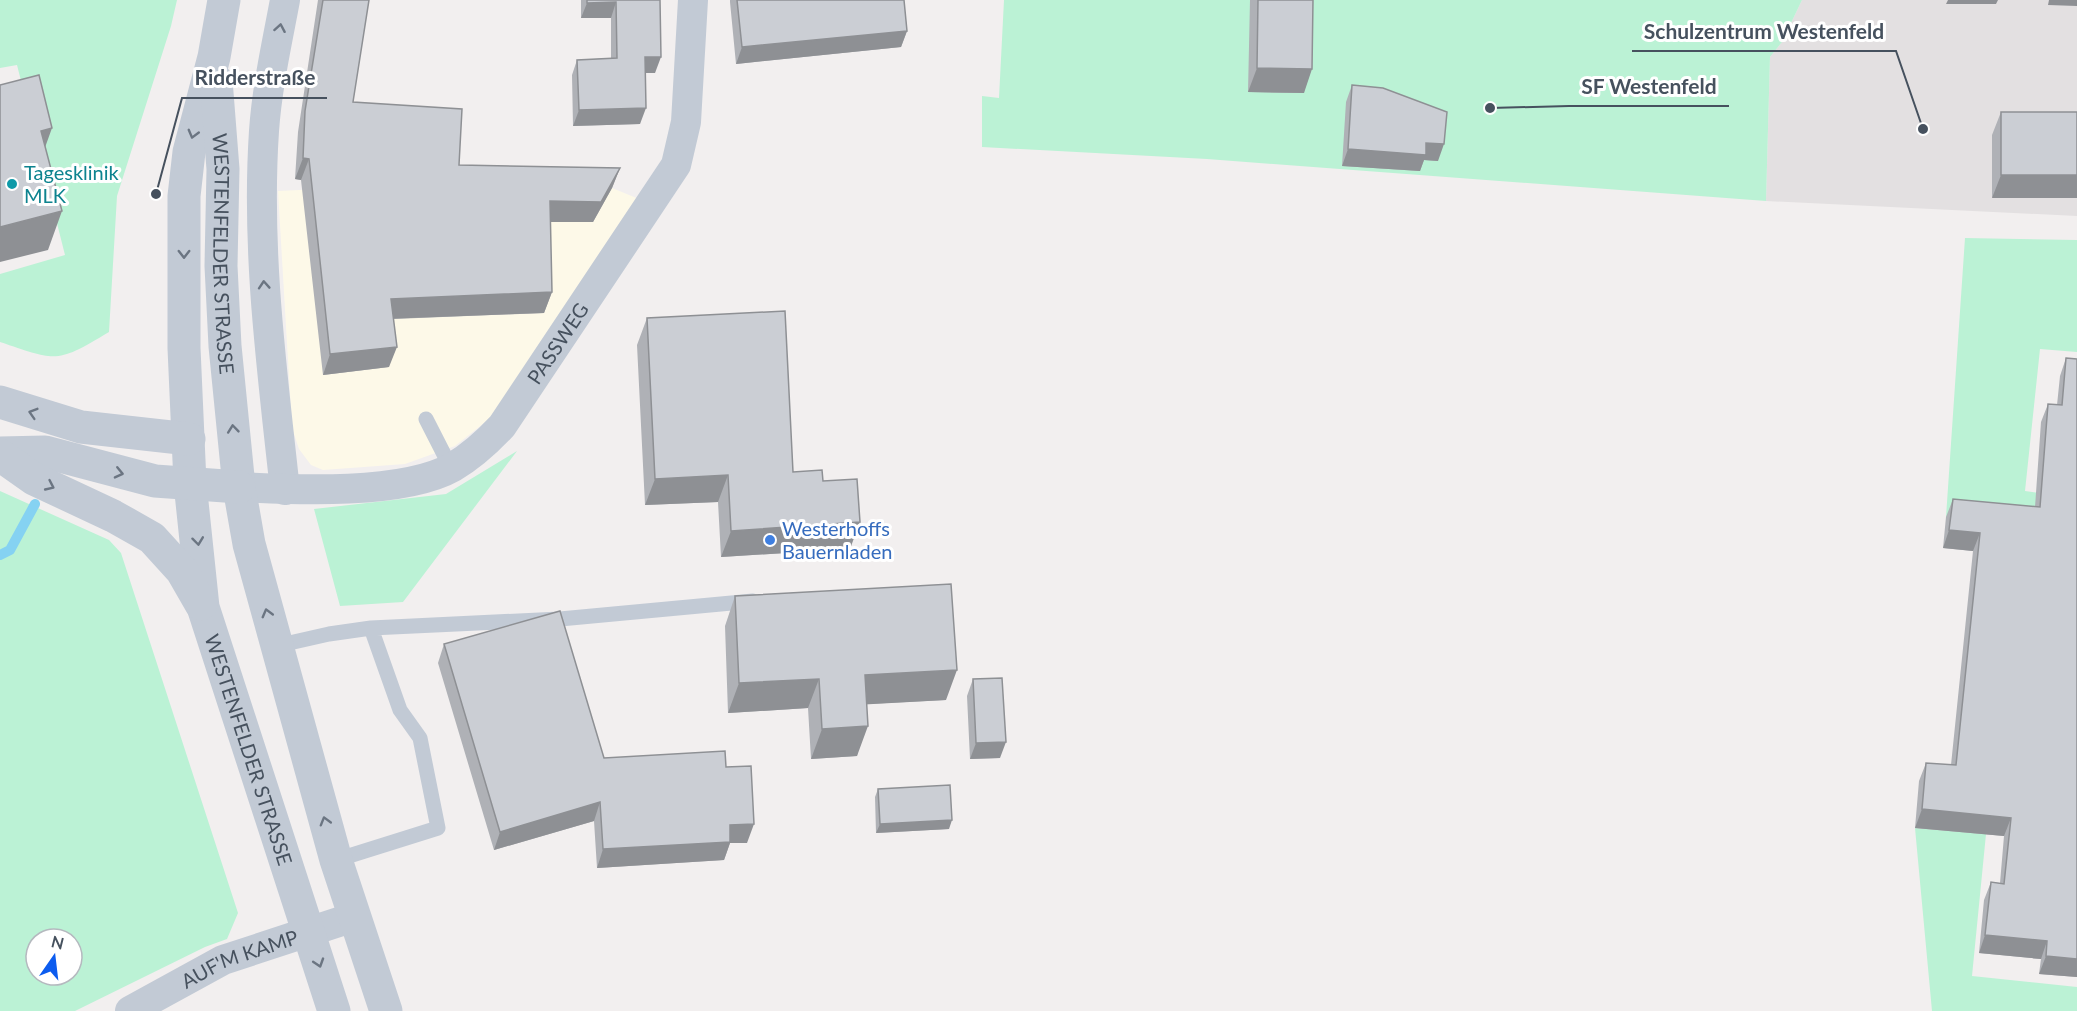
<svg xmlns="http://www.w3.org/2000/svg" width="2077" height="1011" viewBox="0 0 2077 1011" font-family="Lato,sans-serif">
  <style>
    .commercial { fill: #fdf9e8 }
    .education { fill: #e3e0e1 }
    .green { fill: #bbf2d5; fill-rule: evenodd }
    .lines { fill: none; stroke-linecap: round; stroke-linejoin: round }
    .stream { stroke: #85d2f2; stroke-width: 10 }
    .service { stroke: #c2cad5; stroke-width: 15 }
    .minor { stroke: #c2cad5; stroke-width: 30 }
    .tertiary { stroke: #c2cad5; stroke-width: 33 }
    .wall { fill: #afb1b6 }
    .shaded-wall { fill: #8e9094 }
    .building { fill: #cbced4; stroke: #8e9094; stroke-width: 1.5 }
    .oneway { stroke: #6b7582 }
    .culture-dot { fill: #0f9aa8; stroke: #fff; stroke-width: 2 }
    .shop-dot { fill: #3f7fe0; stroke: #fff; stroke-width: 2 }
    .labels { text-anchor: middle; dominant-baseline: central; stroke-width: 6; stroke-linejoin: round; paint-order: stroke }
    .culture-label { font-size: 20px; fill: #0d838f; stroke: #fff; text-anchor: start }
    .street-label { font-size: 20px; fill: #46515e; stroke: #fff }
    .shop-label { font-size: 20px; fill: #366cbe; stroke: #fff; text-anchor: start }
    .leader { fill: none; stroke: #46515e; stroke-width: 2 }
    .callout-dot { fill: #46515e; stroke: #fff; stroke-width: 2 }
    .callout-label { font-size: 21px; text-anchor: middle; font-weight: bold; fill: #46515e; stroke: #fff; stroke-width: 6; stroke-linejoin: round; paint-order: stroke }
  </style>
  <rect width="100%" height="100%" fill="#f2efef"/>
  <!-- commercial -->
  <path class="commercial" d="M384 186 612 188 639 199 489 419 455 446 405 464 323 470 311 465 299 449 292 428 278 191Z"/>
  <!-- education -->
  <path class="education" d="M1802 0H2077V216L1766 201 1770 57 1782 42Z"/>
  <!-- green -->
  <path class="green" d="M0 0H177L171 26 117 196 109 332C56 364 57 361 0 342V274L65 255 17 65 0 68Z
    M1004 0H1802L1782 42 1770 57 1766 201 1207 159 982 147V96L999 98Z
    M1965 238 2077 240V352L2040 349 2025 491 2077 498V529L1946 517Z
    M517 451 403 602 340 606 314 509 446 494Z
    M0 491 109 540 121 553 238 913 227 939 205 947 75 1011H0ZM36 939H72V975H36Z
    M1915 828 1986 834 1972 976 2077 987V1011H1932Z"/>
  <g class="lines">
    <!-- stream -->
    <path class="stream" d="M0 555 10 550 35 504"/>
    <!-- service -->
    <path class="service" d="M426 419 451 468
      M276 646 329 634 371 628 560 619 753 601
      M336 860 438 828 420 738 400 710 371 628"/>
    <!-- minor -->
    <g class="minor">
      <path d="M285 0C277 43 267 87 264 131 256 251 272 370 285 490"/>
      <path id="s1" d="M239 487C295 490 404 495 453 467 472 456 487 442 502 426L676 165 686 122 693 0"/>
      <path id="s2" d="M130 1011 223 960 354 917"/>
    </g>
    <!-- tertiary -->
    <g class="tertiary">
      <path id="s3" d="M224 0 214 57 189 152 184 196V348L190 483 203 607 334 1011"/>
      <path id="s4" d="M216 80 223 169 221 266 225 346 239 487 249 544 336 860 386 1011"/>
      <path d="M0 402 81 427 189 439"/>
      <path d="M0 453 45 452 155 481 239 487"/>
      <path d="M0 455 34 479 113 516 152 538 182 571 201 604"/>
    </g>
  </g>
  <!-- wall -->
  <path class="wall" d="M318 0H369L353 102 459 165 620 168 612 188 593 222H550L552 292 544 313 394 319 389 367 323 375 301 180 295 179 298 132Z
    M581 0H660L655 73H645L640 124 573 126 572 75 577 60 611 58V18H581Z
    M730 0H904L907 31 901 47 736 64 730 2Z
    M1250 0H1313L1304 93 1248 92Z
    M1352 85 1438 161 1424 160 1420 171 1342 166 1346 102Z
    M2001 112H2077L1992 198V135Z
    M647 318 793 472 823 481 850 549 721 557 718 502 645 505 637 345Z
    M2066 358 2077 359V977L2039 974 2041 959 1979 953 1984 900 1991 882 2000 883 2004 836 1915 828 1919 781 1926 763 1951 765 1973 551 1943 548 1946 517 1953 499 2035 507 2041 422 2048 404 2057 405 2060 376Z
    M735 596 946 700 867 704 857 756 811 759 808 708 728 713 725 626Z
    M444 644 604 758 726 767 747 843H730L724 860 597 868 594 821 494 850 438 663Z
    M973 679 1000 758 970 759 967 696Z
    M878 789 949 829 876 833 875 797Z"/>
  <!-- shaded-wall -->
  <path class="shaded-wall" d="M1948 0H1998L1996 4H1946Z
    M2049 0H2077V6L2048 5Z
    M616 2 611 18H581L587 3Z
    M907 31 901 47 736 64 742 47Z
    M645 57H661L655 73H639Z
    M1257 68 1312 69 1304 93 1248 92Z
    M646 108 640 124 573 126 579 110Z
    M52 128 38 167 41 131Z
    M1426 143 1444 144 1438 161 1424 160 1420 171 1342 166 1348 149Z
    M303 158 309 159 301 180 295 179Z
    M620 168 612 188 593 222H542L550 201Z
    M2001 175H2077V198H1992Z
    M62 211 48 250 0 262V227Z
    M552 292 544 313 384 319 391 299Z
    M397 347 389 367 323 375 330 354Z
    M728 475 718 502 645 505 655 479Z
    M860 522 850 549 721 557 731 531Z
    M1949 530 1980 533 1973 551 1943 548Z
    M957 670 946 700 855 705 865 675Z
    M819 679 808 708 728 713 739 683Z
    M868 726 857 756 811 759 822 729Z
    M1006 742 1000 758 970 759 976 743Z
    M600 802 594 821 494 850 500 832Z
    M1922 809 2011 818 2004 836 1915 828Z
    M952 820 949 829 876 833 880 824Z
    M754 824 747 843H730L724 860 597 868 603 849 730 825Z
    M1985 935 2047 941 2041 959 1979 953Z
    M2046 956 2077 959V977L2039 974Z"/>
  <!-- building -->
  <path class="building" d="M323 0H369L353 102 462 109 459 165 620 168 601 202 550 201 552 292 391 299 397 347 330 354 309 159 303 158 305 111Z
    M587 0H660L661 57H645L646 108 579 110 577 60 617 58 616 2 587 3Z
    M737 0H904L907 31 742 47Z
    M1258 0H1313L1312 69 1257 68Z
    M39 75 52 128 41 131 62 211 0 227V85Z
    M1352 85 1383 88 1447 112 1444 144 1426 143V155L1348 149Z
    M2001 112H2077V175H2001Z
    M785 311 793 472 822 470 823 481 857 479 860 522 731 531 728 475 655 479 647 318Z
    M2066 358 2077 359V959L2046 956 2047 941 1985 935 1991 882 2004 884 2011 818 1922 809 1926 763 1956 765 1980 533 1949 530 1953 499 2040 507 2048 404 2062 405Z
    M951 584 957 670 865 675 868 726 822 729 819 679 739 683 735 596Z
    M560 611 604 758 725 751 726 767 751 766 754 824 730 825V842L603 849 600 802 500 832 444 644Z
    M1002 678 1006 742 976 743 973 679Z
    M950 785 952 820 880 824 878 789Z"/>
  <!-- one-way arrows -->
  <defs><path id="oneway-chevron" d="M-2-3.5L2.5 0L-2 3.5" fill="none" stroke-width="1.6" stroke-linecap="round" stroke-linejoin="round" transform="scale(1.5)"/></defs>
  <g class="oneway">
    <use href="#oneway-chevron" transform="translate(280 28) rotate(-80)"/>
    <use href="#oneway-chevron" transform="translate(193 134) rotate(105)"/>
    <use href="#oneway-chevron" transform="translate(184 254) rotate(90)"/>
    <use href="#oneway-chevron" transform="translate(264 285) rotate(-94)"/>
    <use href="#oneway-chevron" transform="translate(33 413) rotate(-163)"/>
    <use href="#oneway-chevron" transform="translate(233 429) rotate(-96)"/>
    <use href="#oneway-chevron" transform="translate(119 473) rotate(13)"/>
    <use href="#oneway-chevron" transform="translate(50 486) rotate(25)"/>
    <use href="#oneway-chevron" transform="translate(198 541) rotate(83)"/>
    <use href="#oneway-chevron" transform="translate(267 613) rotate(-105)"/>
    <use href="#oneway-chevron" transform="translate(325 821) rotate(-106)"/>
    <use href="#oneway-chevron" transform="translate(319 963) rotate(72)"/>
  </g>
  <!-- markers -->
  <circle class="culture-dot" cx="12" cy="184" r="6"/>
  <circle class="shop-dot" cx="770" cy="540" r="6"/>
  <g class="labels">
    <!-- culture labels -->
    <g class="culture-label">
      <text x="24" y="172">Tagesklinik<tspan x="24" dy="23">MLK</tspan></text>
    </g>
    <!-- street labels -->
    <g class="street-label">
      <text stroke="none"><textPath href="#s4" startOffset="174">WESTENFELDER STRASSE</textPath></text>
      <text stroke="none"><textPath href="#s1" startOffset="381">PASSWEG</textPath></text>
      <text stroke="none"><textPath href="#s3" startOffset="762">WESTENFELDER STRASSE</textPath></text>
      <text stroke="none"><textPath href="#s2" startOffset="122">AUF'M KAMP</textPath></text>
    </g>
    <!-- shop labels -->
    <g class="shop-label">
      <text x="782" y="528">Westerhoffs<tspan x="782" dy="23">Bauernladen</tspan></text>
    </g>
  </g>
  <!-- callouts -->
  <path class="leader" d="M1923 129L1896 51H1632M156 194L182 98H327M1490 108L1569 106H1729"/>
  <g class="callout-dot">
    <circle cx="1923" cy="129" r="6"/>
    <circle cx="156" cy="194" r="6"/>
    <circle cx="1490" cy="108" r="6"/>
  </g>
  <g class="callout-label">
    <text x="1764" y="39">Schulzentrum Westenfeld</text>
    <text x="255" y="85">Ridderstraße</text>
    <text x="1649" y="94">SF Westenfeld</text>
  </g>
  <!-- north arrow -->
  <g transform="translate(54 957) rotate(14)"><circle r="28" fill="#ffffff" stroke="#b5b9bf" stroke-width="1.5"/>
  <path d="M0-4.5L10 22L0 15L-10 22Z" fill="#0c5cef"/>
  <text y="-9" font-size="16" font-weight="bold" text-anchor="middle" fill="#46515e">N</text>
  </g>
</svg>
